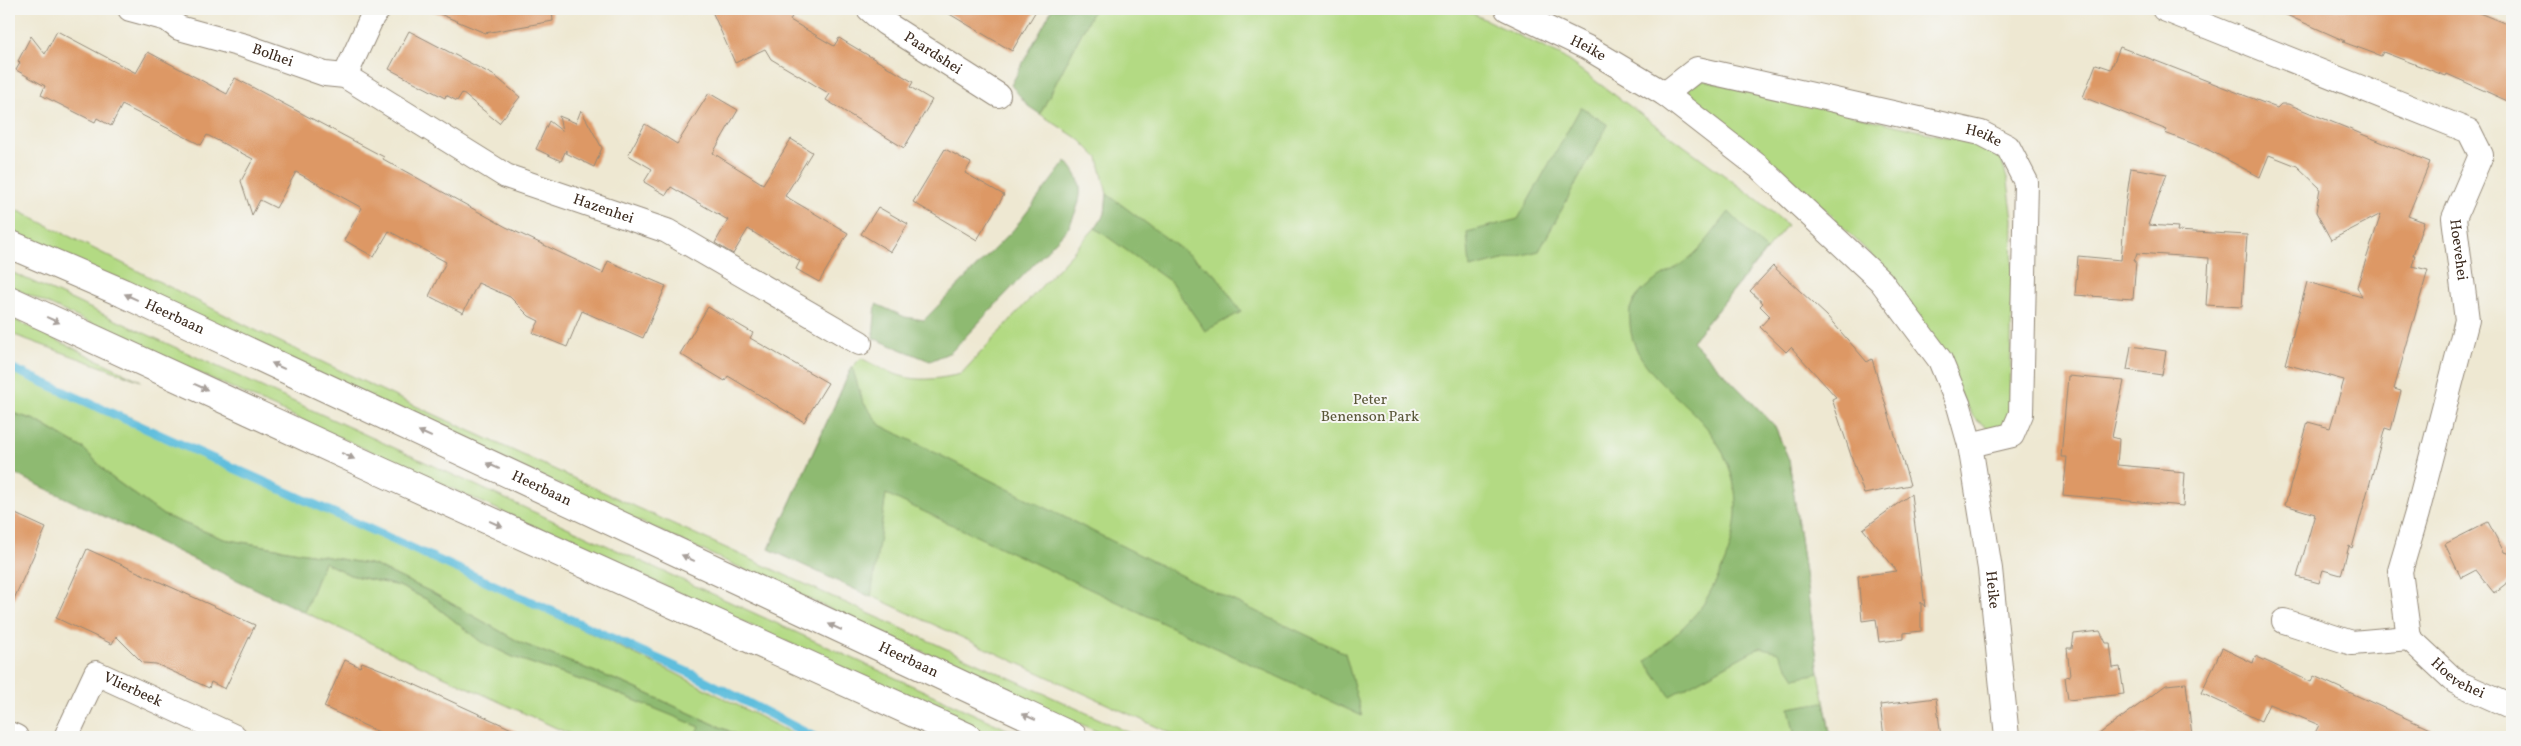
<svg xmlns="http://www.w3.org/2000/svg" width="2521" height="746" viewBox="0 0 2521 746" font-family="Vollkorn,serif">
  <style>
    .green { fill: #b3da83; stroke: #778250 }
    .forest { fill: #8eba71; stroke: #647248 }
    .lines { fill: none; stroke-linecap: round; stroke-linejoin: round }
    .stream { stroke: #5fbedd; stroke-width: 9 }
    .building { fill: #dd9865 }
    .street-casing { stroke: #948978; stroke-width: 26 }
    .secondary-casing { stroke: #948978; stroke-width: 30 }
    .street { stroke: #fff; stroke-width: 24 }
    .secondary { stroke: #fff; stroke-width: 28 }
    .oneway { fill: #a79f9a }
    .labels { text-anchor: middle; dominant-baseline: central; stroke-width: 4; stroke-linejoin: round; paint-order: stroke }
    .street-label { font-size: 15px; fill: #3b2a1e; stroke: #f6f6f2 }
    .park-label { font-size: 15px; fill: #595637; stroke: #f6f6f2 }
  </style>
  <rect width="100%" height="100%" fill="#f6f6f2"/>
  <filter id="ink" filterUnits="userSpaceOnUse"><feTurbulence type="fractalNoise" baseFrequency=".02" numOctaves="2"/><feDisplacementMap in="SourceGraphic" scale="10" xChannelSelector="R" yChannelSelector="G"/><feConvolveMatrix kernelMatrix="1 2 1 2 8 2 1 2 1" color-interpolation-filters="sRGB"/></filter>
  <filter id="wash" filterUnits="userSpaceOnUse"><feTurbulence type="fractalNoise" baseFrequency=".0096" numOctaves="4" result="noise"/><feDisplacementMap in="SourceGraphic" scale="20" xChannelSelector="R" yChannelSelector="G"/><feGaussianBlur stdDeviation="1.12" result="paint"/><feColorMatrix in="noise" values="0 0 0 0 0 0 0 0 0 0 0 0 0 0 0 0 0 1.4 0 .05"/><feComposite in="paint" operator="in"/></filter>
  <g filter="url(#wash)">
    <rect width="100%" height="100%" fill="#eee8d2"/>
    <!-- green -->
    <path class="green" d="M1052 9H1463L1560 55 1758 200 1787 225 1692 341 1774 425 1789 460 1819 673 1831 737H1179L769 549 852 367 861 358C901 380 917 384 961 374L1095 228 1105 214 1107 194 1098 158 1080 140 1040 114Z
      M1704 80 1971 143 1993 154 2002 162 2008 182 2013 219 2010 410 2006 433 1990 430 1974 418 1905 297 1876 260 1823 207 1687 100 1690 86Z
      M9 206 255 330 396 397 1139 737H1109L9 232Z
      M9 271 1024 737H995L9 286Z
      M9 317 141 381 9 333Z
      M9 371 130 417 671 671 799 737H742L626 684 521 643 433 593 374 565 224 539 163 515 111 477 84 449 35 420 9 412Z
      M324 562 350 575 399 586 428 600 480 641 513 657 607 689 701 727 692 737H576L304 612Z"/>
    <!-- forest -->
    <path class="forest" d="M1052 9H1094L1040 114 1028 106 1011 85Z
      M1581 107 1608 125 1539 251 1470 268 1467 232 1518 219Z
      M1066 161C1088 185 1081 200 1069 227L951 352 930 361 873 338 876 304 905 317 924 320 1014 229Z
      M1107 194 1216 275 1241 312 1205 331 1171 282 1095 228 1105 214Z
      M1729 212 1766 250 1692 341 1774 425 1789 460 1819 673 1795 678 1778 652 1760 647 1670 696 1646 662C1664 644 1687 626 1702 606 1707 599 1711 590 1715 583 1745 527 1745 472 1702 422 1676 393 1632 366 1630 324 1630 319 1629 313 1630 309 1640 283 1667 276 1687 260 1703 248 1716 228 1729 212Z
      M852 367 863 402 880 425 1206 588 1345 653 1362 716 886 494 871 597 769 549Z
      M9 412 35 420 84 449 111 477 163 515 224 539 374 565 433 593 521 643 626 684 742 737H692L700 727 607 689 513 657 480 641 428 600 399 586 350 575 324 562 304 612 9 471Z
      M1824 702 1831 737H1795L1789 708Z"/>
    <g class="lines">
      <!-- stream -->
      <path class="stream" d="M9 367 694 675 814 737"/>
    </g>
    <g id="blocks">
      <!-- building -->
      <path class="building" d="M428 9H552L553 21 485 33Z
        M711 9H796L790 20 834 46 839 38 913 82 910 87 932 100 904 148 826 100 830 94 771 59 765 49 735 63Z
        M941 9H1037L1012 51Z
        M2273 9H2469L2512 26V103L2447 74 2446 76 2383 52 2381 56 2343 42 2345 41Z
        M57 31 136 73 148 52 227 94 235 78 384 157 383 159 506 227 603 273 608 261 666 286 643 338 582 311 567 347 533 333 539 321 529 316 510 297 478 283 463 313 429 296 446 262 389 231 374 257 344 240 362 208 296 172 276 208 260 200 252 215 241 181 253 159 207 135 201 145 122 105 111 126 97 118 95 122 41 95 45 86 16 70 20 63 18 61 31 36 45 54Z
        M409 31 495 76 520 97 499 123 462 93 457 101 446 95 445 98 389 69Z
        M2120 47 2277 108 2281 104H2288L2430 162 2408 216 2424 222 2413 255H2415L2412 266 2428 270 2394 389 2401 391 2391 430 2385 428 2352 548 2349 546 2341 575 2323 570 2319 583 2297 577 2315 514 2285 505 2308 422 2330 428 2344 380 2285 364 2307 282 2362 297 2357 287 2381 214 2331 240 2316 212 2320 188 2297 166 2269 155 2260 177 2207 149 2165 133 2167 130 2083 97 2096 64 2111 69Z
        M709 93 738 110 713 153 763 184 791 139 812 152 785 196 848 233 819 282 796 269 800 261 748 229 733 254 715 243 728 220 671 187 666 195 644 182 652 169 628 155 645 124 677 144Z
        M581 110 602 148 594 167 566 153V150L561 161 536 149 549 121 562 131 559 116 576 123Z
        M945 149 971 163 965 173 1004 195 977 240 913 202Z
        M2131 168 2167 174 2148 225 2178 227 2177 231 2247 235 2242 307 2206 305 2209 258 2137 253 2134 261H2136L2133 299 2075 295 2078 256 2121 260 2125 208Z
        M878 207 908 224 891 252 861 234Z
        M1773 266 1827 316 1867 362 1872 359 1910 485 1864 494 1832 399 1836 397 1791 347 1786 352 1760 327 1770 316 1760 306 1763 303 1750 291Z
        M708 307 753 333 750 338 828 383 804 422 728 376 725 381 680 354Z
        M2131 346 2166 351 2162 375 2127 370Z
        M2068 376 2124 381 2112 437 2119 439 2117 465 2174 470V472L2185 473 2183 506 2063 495 2067 457H2061Z
        M1911 494 1925 607 1921 602V631L1904 633V639L1879 642 1876 619 1862 621 1858 576 1897 571 1863 529Z
        M9 511 46 528 9 610Z
        M2488 522 2504 552 2512 554V579L2494 593 2476 570 2461 578 2445 544Z
        M87 549 255 625 225 689 211 682 209 688 156 664 143 663 116 636 112 644 56 618Z
        M2100 631 2106 643H2110L2113 668 2120 667 2124 694 2068 700 2065 677 2070 676 2067 648H2072L2074 634Z
        M2222 648 2253 663 2255 656 2311 682 2314 676 2447 737H2313L2319 725 2269 704 2261 721 2201 693Z
        M345 660 360 667 362 662 385 671 529 737H390L324 707Z
        M2186 683 2192 736 2095 737 2166 685Z
        M1936 698 1941 737H1884L1880 705Z"/>
    </g>
  </g>
  <g filter="url(#ink)">
    <use href="#blocks" fill-opacity="0" stroke="#948978" stroke-width="1"/>
    <g class="lines">
      <!-- street casing -->
      <g class="street-casing">
        <g id="street">
          <path id="s1" d="M130 9 167 19 179 28 245 46 325 74 345 76 506 176 667 231 860 343"/>
          <path id="s2" d="M869 9 885 23 998 95"/>
          <path id="s3" d="M1507 9 1588 48 1665 94 1759 167 1881 281 1940 360 1959 406 1970 445 1990 569 2007 737"/>
          <path id="s4" d="M2164 9 2469 131 2481 155 2454 218 2467 320 2417 513 2400 571 2409 638 2456 682 2512 707"/>
          <path d="M345 76 373 15 379 9"/>
          <path id="s5" d="M1665 94 1697 69 1981 133 2008 147 2026 182 2021 414 2012 435 1970 445"/>
          <path d="M2284 621 2352 643 2409 638"/>
          <path d="M9 734 16 737"/>
          <path id="s6" d="M66 737 96 673 235 737"/>
        </g>
      </g>
      <!-- secondary casing -->
      <g class="secondary-casing">
        <g id="secondary">
          <path id="s7" d="M9 244 123 293 1073 737"/>
          <path d="M9 300 380 471 967 737"/>
        </g>
      </g>
      <!-- street -->
      <use href="#street" class="street"/>
      <!-- secondary -->
      <use href="#secondary" class="secondary"/>
    </g>
    <!-- one-way arrows -->
    <defs><path id="oneway-solid" d="M-6-.8H1V-3.2L6.5 0L1 3.2V.8H-6Z" transform="scale(1.25)"/></defs>
    <g class="oneway">
      <use href="#oneway-solid" transform="translate(131 297) rotate(-155)"/>
      <use href="#oneway-solid" transform="translate(53 320) rotate(24)"/>
      <use href="#oneway-solid" transform="translate(278 366) rotate(-155)"/>
      <use href="#oneway-solid" transform="translate(201 387) rotate(24)"/>
      <use href="#oneway-solid" transform="translate(425 434) rotate(-155)"/>
      <use href="#oneway-solid" transform="translate(348 456) rotate(25)"/>
      <use href="#oneway-solid" transform="translate(493 466) rotate(-155)"/>
      <use href="#oneway-solid" transform="translate(496 524) rotate(24)"/>
      <use href="#oneway-solid" transform="translate(688 558) rotate(-155)"/>
      <use href="#oneway-solid" transform="translate(835 627) rotate(-155)"/>
      <use href="#oneway-solid" transform="translate(1029 717) rotate(-155)"/>
    </g>
  </g>
  <g class="labels">
    <!-- street labels -->
    <g class="street-label">
      <text stroke="none"><textPath href="#s3" startOffset="90">Heike</textPath></text>
      <text stroke="none"><textPath href="#s2" startOffset="78">Paardshei</textPath></text>
      <text stroke="none"><textPath href="#s1" startOffset="151">Bolhei</textPath></text>
      <text stroke="none"><textPath href="#s5" startOffset="335">Heike</textPath></text>
      <text stroke="none"><textPath href="#s1" startOffset="519">Hazenhei</textPath></text>
      <text stroke="none"><textPath href="#s4" startOffset="456">Hoevehei</textPath></text>
      <text stroke="none"><textPath href="#s7" startOffset="181">Heerbaan</textPath></text>
      <text stroke="none"><textPath href="#s7" startOffset="586">Heerbaan</textPath></text>
      <text stroke="none"><textPath href="#s3" startOffset="801">Heike</textPath></text>
      <text stroke="none"><textPath href="#s7" startOffset="991">Heerbaan</textPath></text>
      <text stroke="none"><textPath href="#s4" startOffset="918">Hoevehei</textPath></text>
      <text stroke="none"><textPath href="#s6" startOffset="111">Vlierbeek</textPath></text>
    </g>
    <!-- park labels -->
    <g class="park-label">
      <text x="1370" y="400">Peter<tspan x="1370" dy="17">Benenson Park</tspan></text>
    </g>
  </g>
  <!-- margin -->
  <rect width="2521" height="746" fill="none" stroke="#f6f6f2" stroke-width="30"/>
</svg>
